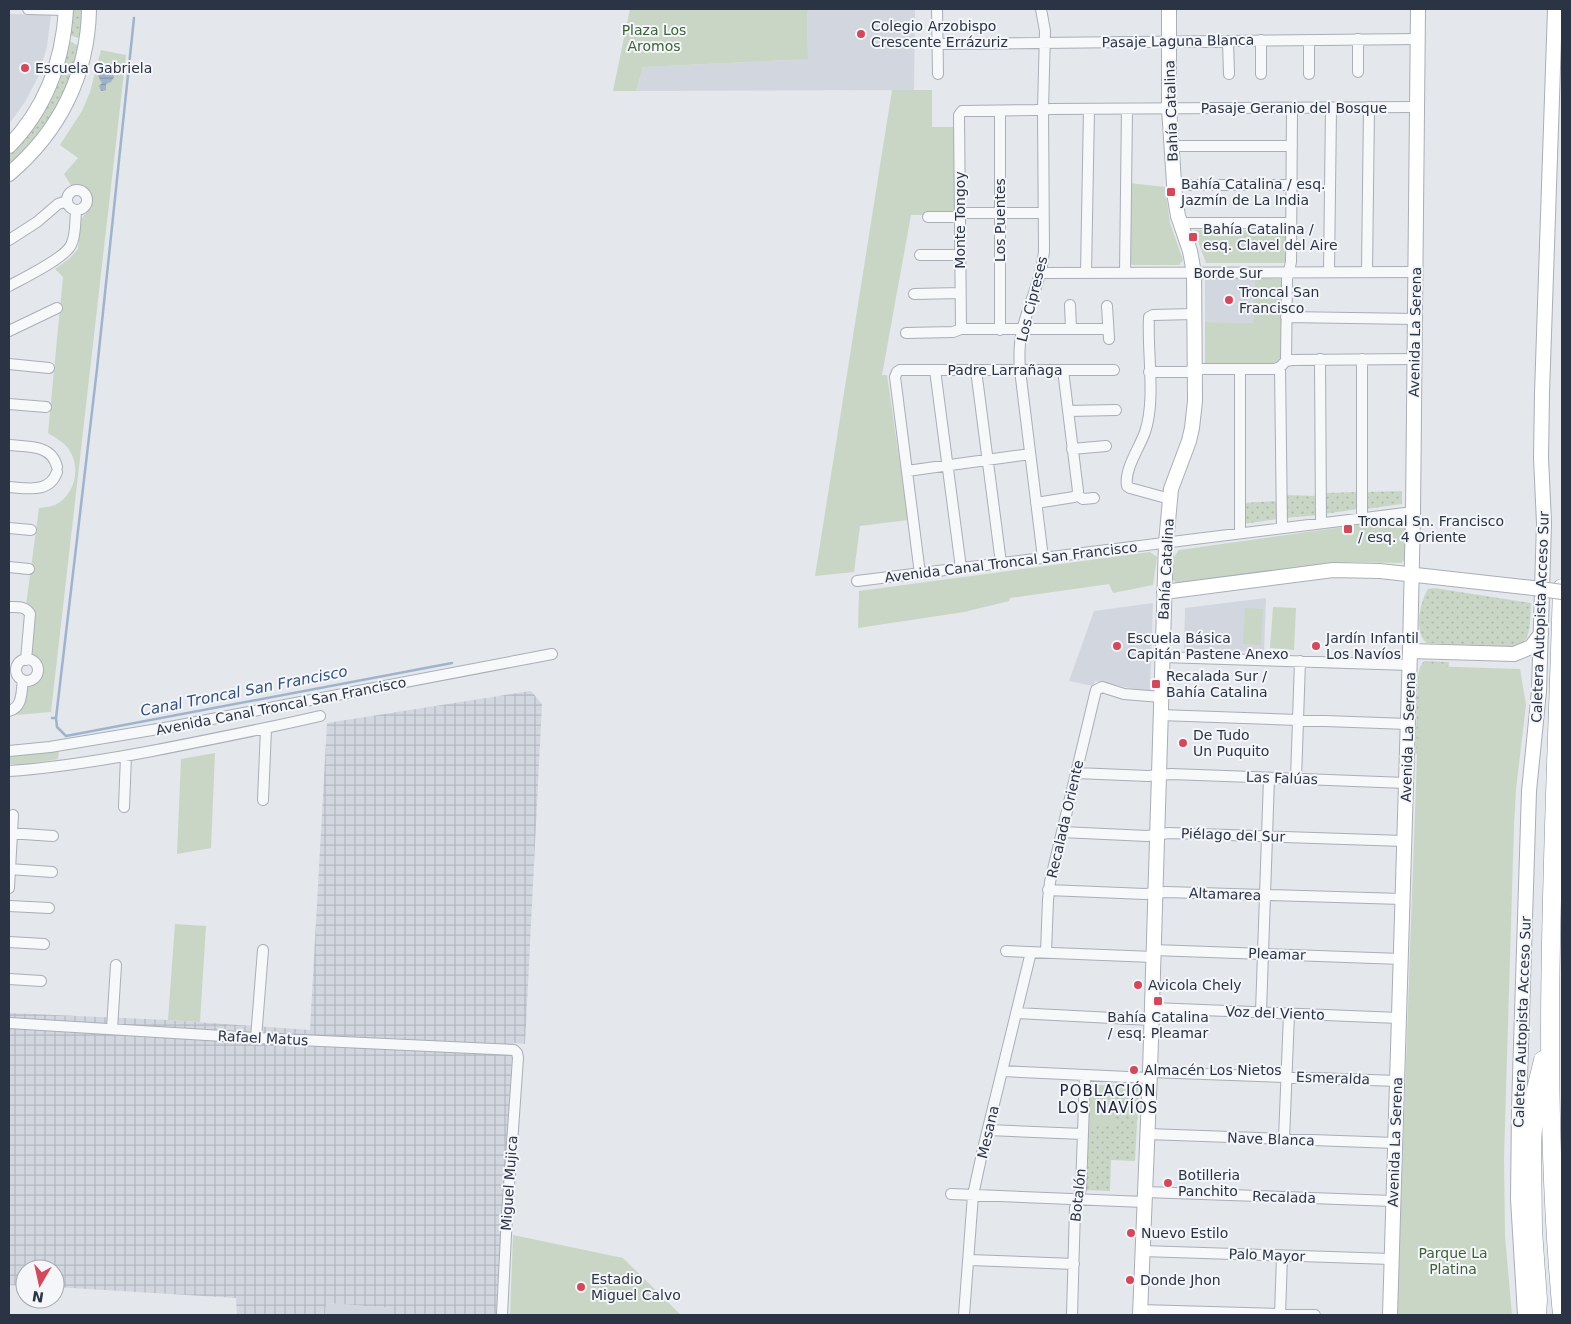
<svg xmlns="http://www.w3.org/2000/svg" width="1571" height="1324" viewBox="0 0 1571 1324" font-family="'DejaVu Sans',sans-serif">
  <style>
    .built { fill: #d2d6de }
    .industrial { fill: url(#industrial-grid) }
    .grass { fill: url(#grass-dots) }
    .green { fill: #c9d6c5 }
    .water { fill: url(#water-rules) }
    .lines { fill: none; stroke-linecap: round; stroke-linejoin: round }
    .stream { stroke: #9fb4cc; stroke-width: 2.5 }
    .street-casing { stroke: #a9aeb7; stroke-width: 12 }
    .secondary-casing { stroke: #a9aeb7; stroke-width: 16 }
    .highway-casing { stroke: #8b94a3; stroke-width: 19 }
    .street { stroke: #f7f8fa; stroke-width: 10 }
    .secondary { stroke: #fff; stroke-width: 14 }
    .highway { stroke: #fff; stroke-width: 18 }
    .secondary-bridge-casing { stroke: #a9aeb7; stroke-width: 16; stroke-linecap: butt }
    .secondary-bridge { stroke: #fff; stroke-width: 14 }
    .poi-dot { fill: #d1495b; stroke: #f4f6f9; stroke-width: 2 }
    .labels { text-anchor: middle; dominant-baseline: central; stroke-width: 4; stroke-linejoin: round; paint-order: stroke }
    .poi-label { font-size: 14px; fill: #2b3445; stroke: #f4f6f9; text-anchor: start }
    .park-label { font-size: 14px; fill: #3f6138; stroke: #f4f6f9 }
    .street-label { font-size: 14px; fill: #2b3445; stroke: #f4f6f9 }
    .water-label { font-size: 15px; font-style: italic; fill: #34527a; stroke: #f4f6f9 }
    .neighbourhood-label { font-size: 15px; letter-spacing: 1px; fill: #1d2536; stroke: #f4f6f9 }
  </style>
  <defs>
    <pattern id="industrial-grid" width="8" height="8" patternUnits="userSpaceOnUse" patternTransform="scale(1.25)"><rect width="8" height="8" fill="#d2d6de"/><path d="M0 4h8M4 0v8" fill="none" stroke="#b4b8c0"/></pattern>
    <pattern id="grass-dots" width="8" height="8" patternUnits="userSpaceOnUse" patternTransform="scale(1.25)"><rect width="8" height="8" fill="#c9d6c5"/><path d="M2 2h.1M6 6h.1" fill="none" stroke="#adb8ab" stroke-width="1.8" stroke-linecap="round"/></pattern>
    <pattern id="water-rules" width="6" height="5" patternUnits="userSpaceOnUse" patternTransform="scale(1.25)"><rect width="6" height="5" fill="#9fb4cc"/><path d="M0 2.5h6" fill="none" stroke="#8293a7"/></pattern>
  </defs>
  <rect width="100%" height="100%" fill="#e4e7ec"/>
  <!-- built -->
  <path class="built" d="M807 9H915L914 90 636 91 643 67 808 59Z
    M9 14 51 15 47 46 39 75 25 102 9 124Z
    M1205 278H1255L1253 323 1205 322Z
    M1266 598 1264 652 1184 649 1185 608Z
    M1153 603 1150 692 1095 681 1093 686 1069 681 1094 611Z
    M325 1303 394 1308V1315H325Z"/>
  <!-- industrial -->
  <path class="industrial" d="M531 691 542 704 525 1044 513 1043 496 1315H394V1308L326 1303 325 1315H237L236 1298 55 1287V1269H25V1286L9 1285V1013L168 1020 310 1030 327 723Z"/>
  <!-- grass -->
  <path class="grass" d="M71 9H85L83 36C77 38 74 38 69 33Z
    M68 41 77 45 83 44 57 115 9 171V152L49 101 58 80 64 59Z
    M1402 491V504L1366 509V492Z
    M1358 492V509L1324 514V493Z
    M1285 495 1318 496 1319 515 1284 518Z
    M1278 501V519L1243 524V503Z
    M1434 588 1531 603C1530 619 1532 636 1520 647L1427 643C1413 633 1420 602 1428 589Z
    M1424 661 1449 662 1448 674 1428 755 1415 754 1418 675 1420 667Z
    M1088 1085 1139 1087 1135 1161 1111 1160 1110 1191 1084 1190Z"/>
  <!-- green -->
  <path class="green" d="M630 9H807L808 59 643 67 636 91H613Z
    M101 50 126 55 51 712 16 715 21 707 26 688 37 681 40 677V666L28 656 34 612 32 607 26 605 39 508C44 507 50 507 55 505 76 495 82 465 67 447 62 441 54 437 48 433L63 277 55 269 69 259 78 249 81 219 89 210 91 203 85 191 72 187 64 174 78 158 60 145 82 111 90 92Z
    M892 90H932V127H954V215H911L882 375H887L908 520 860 526 854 572 815 576Z
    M1129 183 1165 187 1170 223 1183 260 1179 265H1132L1129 261Z
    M1194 230 1286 231 1285 263H1206Z
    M1255 278 1283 279V360L1278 364 1205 365V322L1253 323Z
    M1399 519 1407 521 1406 558 1401 563 1350 562 1178 584 1172 579 1174 557 1179 550Z
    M1150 552 1157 557 1153 585 1113 593 1109 584 1010 598 1009 601 964 612 858 628 859 591Z
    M1273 607 1296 608 1294 650 1270 648Z
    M1245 608 1263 609 1261 645 1243 644Z
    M1425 666 1520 669 1526 705 1516 789 1514 825 1504 1157 1505 1236 1512 1315H1397L1420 672Z
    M59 751 58 759 21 765 9 764V756Z
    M215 753 211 848 177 854 181 759Z
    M175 924 206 926 200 1022 168 1020Z
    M1092 1085H1115L1114 1125 1091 1124Z
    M513 1235 623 1258 681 1315H510Z"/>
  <!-- water -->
  <path class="water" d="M107 69 112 72 114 77 111 82 106 84V90L101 91 99 86 102 83 100 80 98 75 102 70Z"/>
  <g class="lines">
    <!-- stream -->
    <path class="stream" d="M52 718H56L57 727 66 736 452 663
      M56 718 97 369 134 18"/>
    <!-- street casing -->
    <g class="street-casing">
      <path id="street" d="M28 9 65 10
        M937 9 938 74
        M1041 9 1045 31 1043 110 1044 251C1042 279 1028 304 1022 331 1019 344 1019 357 1020 370L1043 558
        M1261 40V74
        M1309 40V74
        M1228 41 1229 74
        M937 44 1418 39
        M1358 72V39
        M1000 111V330
        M1171 146H1292
        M1174 185H1292
        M67 200a10 10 0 1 1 20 0a10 10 0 1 1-20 0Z
        M959 213H1043
        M928 217H960
        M1180 223H1291
        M9 240 37 222 58 204 67 201
        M920 255H960
        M1329 272 1331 108
        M1367 272 1369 107
        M1040 273 1415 272
        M1086 273 1089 109
        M1125 273 1127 109
        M9 286C22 279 65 258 71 245 76 236 75 221 76 211
        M914 294 960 293
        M1070 305 1071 329
        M1107 306 1109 339
        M1286 317 1415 319
        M961 329 959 115 962 111 1035 110 1051 109 1417 107
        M961 329H1107
        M9 331 57 308
        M906 333 953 332 961 329
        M1320 359 1321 523
        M1362 359V518
        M1286 361 1292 360 1415 359
        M9 364 49 368
        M1280 367 1286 361 1287 279 1291 262 1292 108
        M1280 367 1282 528
        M1240 369V533
        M935 370 961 568
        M976 370 1001 563
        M1063 370 1078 491 1077 495
        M1149 372H1186L1203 369H1275L1280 367
        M9 404 46 407
        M1068 411 1116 410
        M9 445C27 447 52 444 57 467
        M1072 449 1106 446
        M907 471 1030 454
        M9 487C27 488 49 494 57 472
        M1077 495 1083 499 1094 498
        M1170 499 1130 488 1127 486C1124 469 1140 447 1145 432 1156 400 1147 352 1149 317L1153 315 1194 314
        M1036 503 1074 497 1077 495
        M9 528 31 530
        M9 567 29 569
        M920 574 895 377 897 372 900 370H1114
        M857 581 1413 512
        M9 607C17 607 26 606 30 614L26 660
        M1162 657 1410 665
        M16 670a11 11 0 1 1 22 0a11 11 0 1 1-22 0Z
        M9 711C23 707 21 693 23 680
        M1160 715 1408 724
        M9 751 50 747 170 727 552 654
        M9 771C57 768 104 760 152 751 208 740 264 729 320 716
        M1076 773 1148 776 1171 774 1406 783
        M1296 779 1300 661
        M263 800 266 729
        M124 807 126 756
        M1062 832 1147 836 1169 833 1404 841
        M9 833 53 836
        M9 869 52 872
        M9 888 13 815
        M1048 890 1145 894 1166 892 1402 899
        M9 906 49 908
        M9 942 44 944
        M1153 950 1401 959
        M1006 951 1153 957
        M1046 952 1048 900 1050 882 1096 690 1102 687 1124 694 1161 697
        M9 979 41 981
        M1152 1008 1399 1018
        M1261 1012 1269 778
        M1016 1013 1151 1020
        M9 1023 256 1038 514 1050 517 1053 518 1058 507 1215 502 1315
        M112 1029 116 965
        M256 1038 263 950
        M1002 1071 1149 1078
        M1150 1072 1397 1081
        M988 1130 1083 1134
        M1147 1134 1395 1143
        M1284 1139 1289 1014
        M1145 1192 1393 1201
        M951 1194 1144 1202
        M1142 1251 1391 1259
        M969 1260 1074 1264
        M1140 1310 1315 1315
        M964 1315 973 1195 983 1149 1031 952
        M1072 1315 1075 1208 1081 1189 1085 1075
        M1280 1315 1282 1256"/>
    </g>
    <!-- secondary casing -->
    <g class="secondary-casing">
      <path id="secondary" d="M9 146C46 108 63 61 66 9
        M9 174C59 132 88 75 89 9
        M1164 592 1333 570 1380 571 1533 588
        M1410 651 1514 654 1531 647 1541 634
        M1140 1315 1150 1072 1166 543 1171 489 1189 441 1192 428 1195 401 1194 273 1190 251 1178 216 1175 198 1169 108V9
        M1390 1315 1410 651 1413 512 1418 9
        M1525 1315 1518 1199 1519 1109 1529 791 1539 691 1544 523 1541 458 1542 393 1555 9"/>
    </g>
    <!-- highway casing -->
    <g class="highway-casing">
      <path id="highway" d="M1537 1315 1538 1300 1533 1230 1532 1145 1535 1093 1543 1060
        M1562 1315C1539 1073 1555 830 1562 588"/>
    </g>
    <!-- street -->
    <use href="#street" class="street"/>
    <!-- secondary -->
    <use href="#secondary" class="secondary"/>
    <!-- highway -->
    <use href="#highway" class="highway"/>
    <!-- secondary-bridge casing -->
    <g class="secondary-bridge-casing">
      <path id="secondary-bridge" d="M1533 588 1562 592"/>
    </g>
    <!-- secondary-bridge -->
    <use href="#secondary-bridge" class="secondary-bridge"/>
  </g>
  <!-- markers -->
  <g class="poi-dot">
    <circle cx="861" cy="34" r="5"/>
    <circle cx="25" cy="68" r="5"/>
    <rect x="1166" y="187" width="10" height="10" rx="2.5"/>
    <rect x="1188" y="232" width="10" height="10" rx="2.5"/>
    <circle cx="1229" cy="300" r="5"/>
    <rect x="1343" y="524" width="10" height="10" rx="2.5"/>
    <circle cx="1117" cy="646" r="5"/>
    <circle cx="1316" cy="646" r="5"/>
    <rect x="1151" y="679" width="10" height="10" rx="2.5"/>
    <circle cx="1183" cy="743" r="5"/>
    <circle cx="1138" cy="985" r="5"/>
    <rect x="1153" y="996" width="10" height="10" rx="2.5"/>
    <circle cx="1134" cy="1070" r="5"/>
    <circle cx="1168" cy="1183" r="5"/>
    <circle cx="1131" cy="1233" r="5"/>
    <circle cx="1130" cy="1280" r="5"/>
    <circle cx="581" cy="1287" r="5"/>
  </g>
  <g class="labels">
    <!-- poi labels -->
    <g class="poi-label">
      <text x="871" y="26">Colegio Arzobispo<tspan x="871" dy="16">Crescente Errázuriz</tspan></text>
      <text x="35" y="68">Escuela Gabriela</text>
      <text x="1181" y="184">Bahía Catalina / esq.<tspan x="1181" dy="16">Jazmín de La India</tspan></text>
      <text x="1203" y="229">Bahía Catalina /<tspan x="1203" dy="16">esq. Clavel del Aire</tspan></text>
      <text x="1239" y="292">Troncal San<tspan x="1239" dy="16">Francisco</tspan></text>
      <text x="1358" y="521">Troncal Sn. Francisco<tspan x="1358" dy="16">/ esq. 4 Oriente</tspan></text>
      <text x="1127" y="638">Escuela Básica<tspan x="1127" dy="16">Capitán Pastene Anexo</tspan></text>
      <text x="1326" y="638">Jardín Infantil<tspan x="1326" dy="16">Los Navíos</tspan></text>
      <text x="1166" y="676">Recalada Sur /<tspan x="1166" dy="16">Bahía Catalina</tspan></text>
      <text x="1193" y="735">De Tudo<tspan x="1193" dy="16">Un Puquito</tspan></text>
      <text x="1148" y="985">Avicola Chely</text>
      <text x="1158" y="1017" text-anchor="middle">Bahía Catalina<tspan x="1158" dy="16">/ esq. Pleamar</tspan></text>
      <text x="1144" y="1070">Almacén Los Nietos</text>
      <text x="1178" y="1175">Botilleria<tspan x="1178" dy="16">Panchito</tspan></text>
      <text x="1141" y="1233">Nuevo Estilo</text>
      <text x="591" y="1279">Estadio<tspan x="591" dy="16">Miguel Calvo</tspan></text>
      <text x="1140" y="1280">Donde Jhon</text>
    </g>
    <!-- park labels -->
    <g class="park-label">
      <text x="654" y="30">Plaza Los<tspan x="654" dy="16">Aromos</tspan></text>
      <text x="1453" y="1253">Parque La<tspan x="1453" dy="16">Platina</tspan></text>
    </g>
    <!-- street labels -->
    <g class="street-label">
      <text transform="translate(1178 41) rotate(-1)">Pasaje Laguna Blanca</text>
      <text x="1294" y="108">Pasaje Geranio del Bosque</text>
      <text transform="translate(1171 111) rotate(-92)">Bahía Catalina</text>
      <text transform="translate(960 220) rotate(-90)">Monte Tongoy</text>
      <text transform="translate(1000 220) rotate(-90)">Los Puentes</text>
      <text x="1228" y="273">Borde Sur</text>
      <text transform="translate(1032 299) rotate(-76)">Los Cipreses</text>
      <text transform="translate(1415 332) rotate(-89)">Avenida La Serena</text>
      <text x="1005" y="370">Padre Larrañaga</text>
      <text transform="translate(1011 562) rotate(-7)">Avenida Canal Troncal San Francisco</text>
      <text transform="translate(1166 569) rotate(-87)">Bahía Catalina</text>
      <text transform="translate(1540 617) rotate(-88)">Caletera Autopista Acceso Sur</text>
      <text transform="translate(281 706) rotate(-11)">Avenida Canal Troncal San Francisco</text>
      <text transform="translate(1408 737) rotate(-88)">Avenida La Serena</text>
      <text transform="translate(1282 778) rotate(2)">Las Falúas</text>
      <text transform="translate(1065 819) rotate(-77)">Recalada Oriente</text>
      <text transform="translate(1233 835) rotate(2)">Piélago del Sur</text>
      <text transform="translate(1225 894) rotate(2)">Altamarea</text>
      <text transform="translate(1277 954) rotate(2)">Pleamar</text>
      <text transform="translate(1275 1013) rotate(2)">Voz del Viento</text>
      <text transform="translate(1522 1022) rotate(-88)">Caletera Autopista Acceso Sur</text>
      <text transform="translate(263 1038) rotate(3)">Rafael Matus</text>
      <text transform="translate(1333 1078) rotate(2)">Esmeralda</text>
      <text transform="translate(988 1132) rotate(-77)">Mesana</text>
      <text transform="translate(1271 1139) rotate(2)">Nave Blanca</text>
      <text transform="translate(1395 1142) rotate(-88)">Avenida La Serena</text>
      <text transform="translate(509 1183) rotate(-86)">Miguel Mujica</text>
      <text transform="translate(1078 1195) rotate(-84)">Botalón</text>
      <text transform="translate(1284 1197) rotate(2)">Recalada</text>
      <text transform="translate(1267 1255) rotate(2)">Palo Mayor</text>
    </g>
    <!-- water labels -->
    <g class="water-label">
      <text transform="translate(244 691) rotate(-11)">Canal Troncal San Francisco</text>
    </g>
    <!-- neighbourhood labels -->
    <g class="neighbourhood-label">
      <text x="1108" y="1091">POBLACIÓN<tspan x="1108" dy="17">LOS NAVÍOS</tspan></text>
    </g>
  </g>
  <!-- border -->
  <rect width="1571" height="1324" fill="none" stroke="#2b3445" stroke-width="20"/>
  <!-- north arrow -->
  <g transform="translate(40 1284) rotate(189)"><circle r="24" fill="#f4f6f9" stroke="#a4a8b1"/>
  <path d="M0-4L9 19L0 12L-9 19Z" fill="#d1495b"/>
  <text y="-8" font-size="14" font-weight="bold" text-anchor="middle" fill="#2b3445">N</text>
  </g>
</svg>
